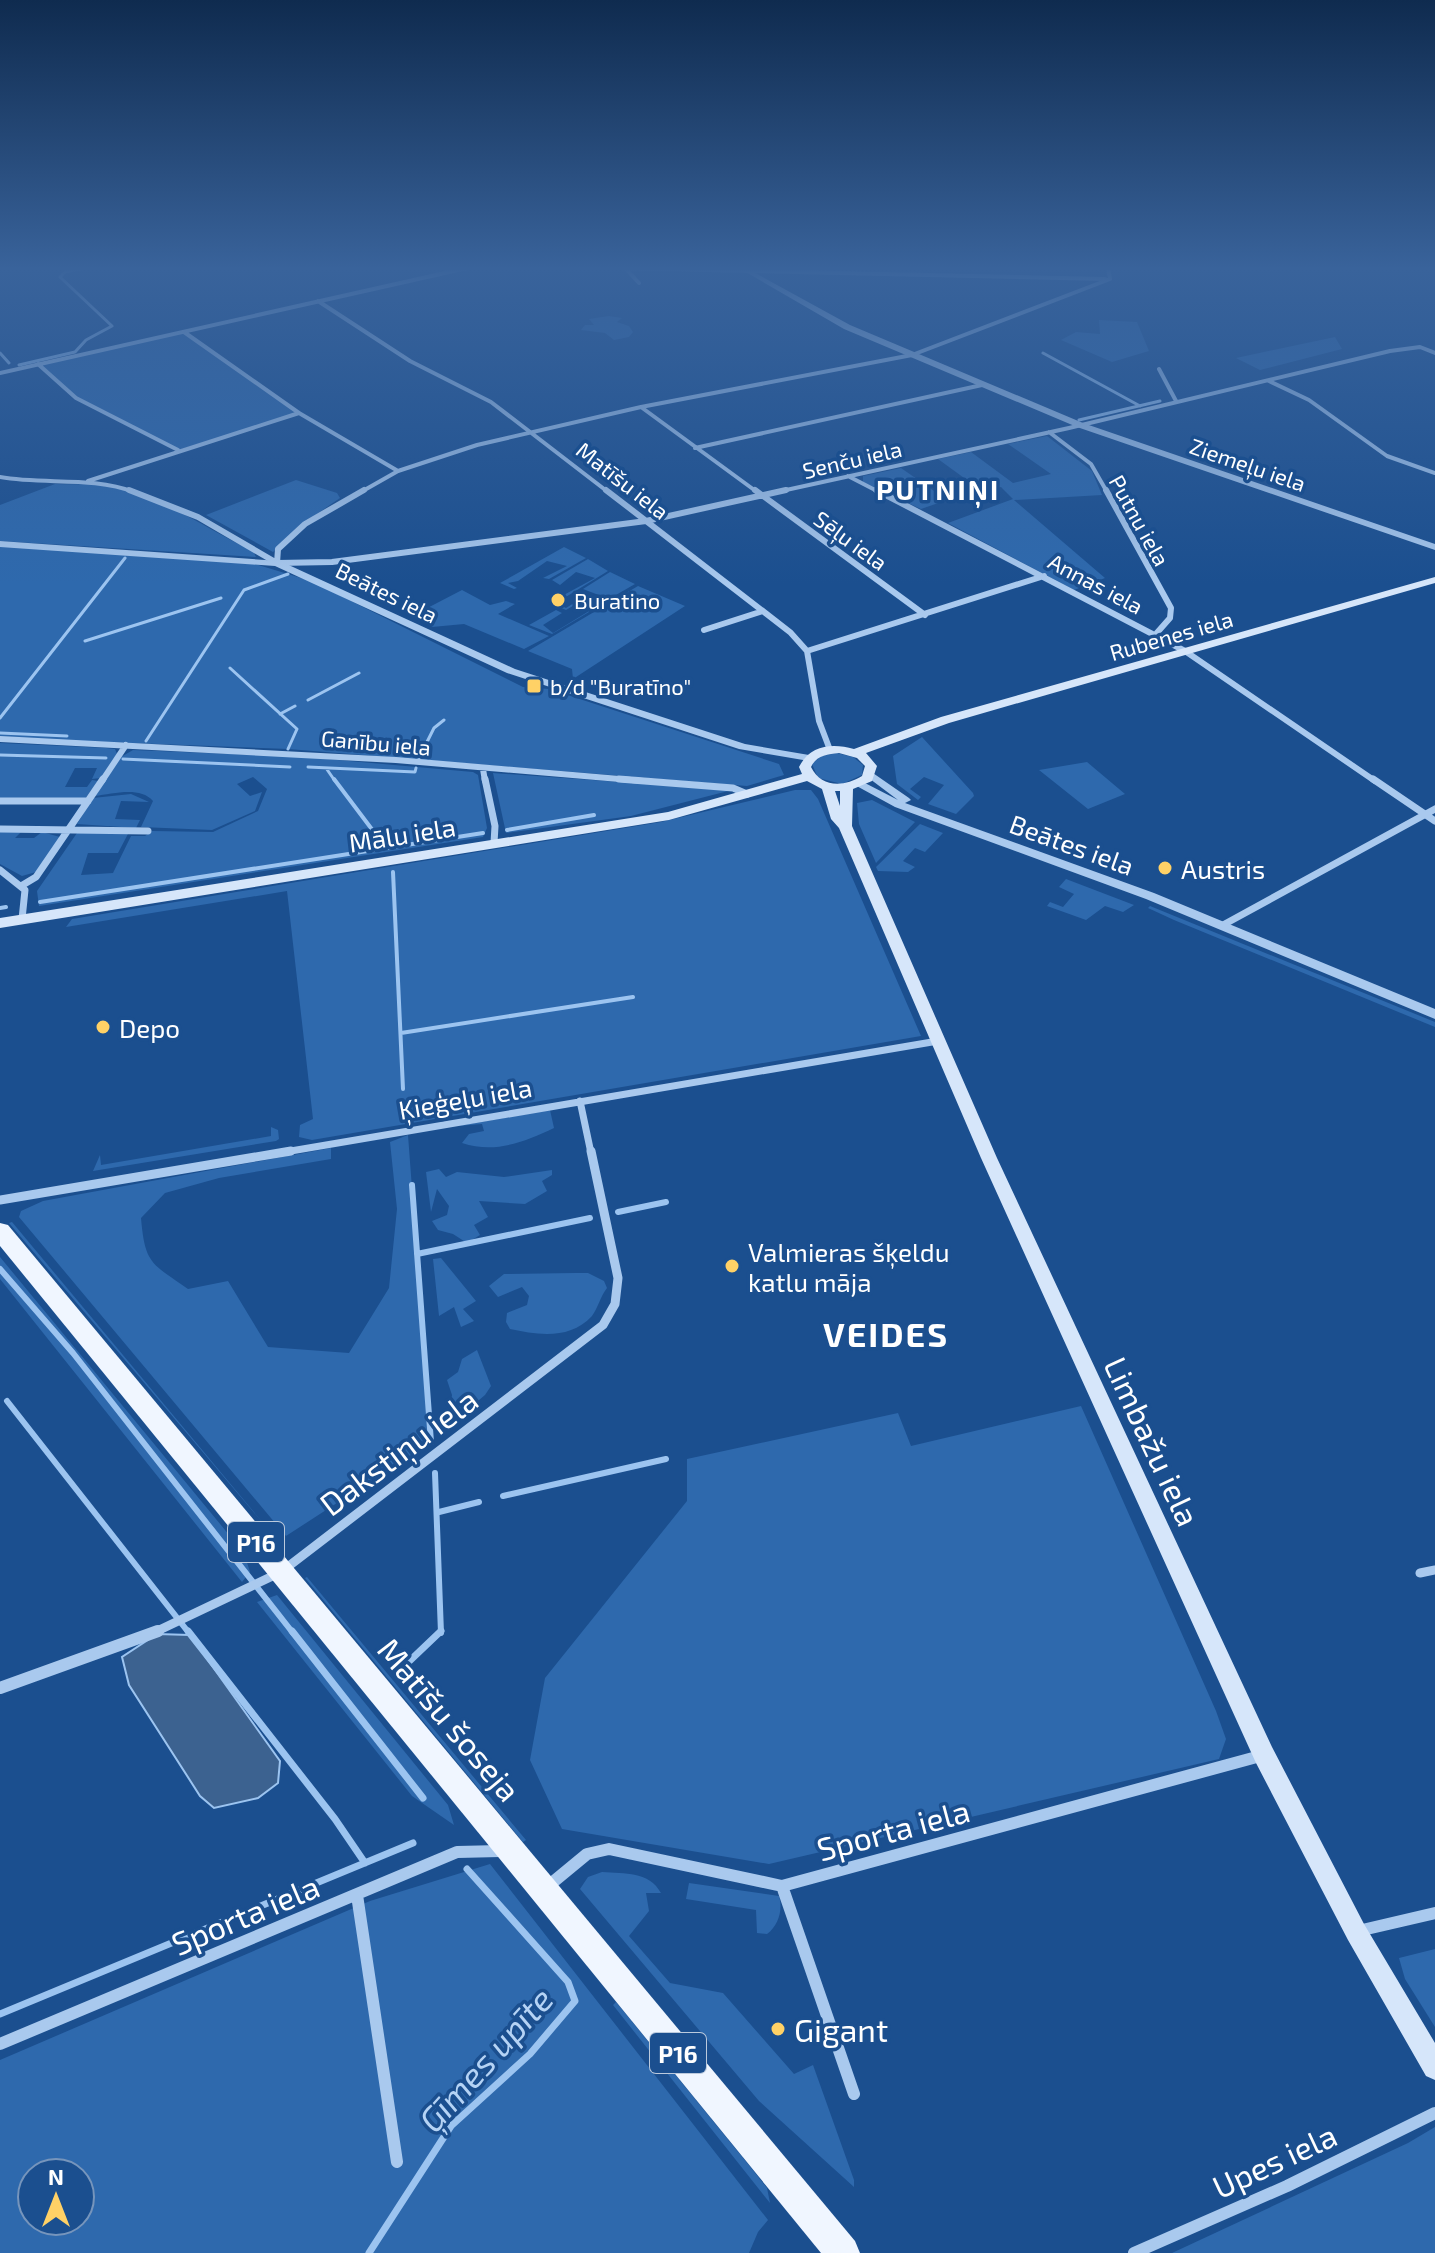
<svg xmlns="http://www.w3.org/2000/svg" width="1435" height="2253" viewBox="0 0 1435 2253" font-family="'Exo 2',sans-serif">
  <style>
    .green { fill: #2e69ad; fill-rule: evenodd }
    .water { fill: #3c6290; stroke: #9cc4f0; stroke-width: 2 }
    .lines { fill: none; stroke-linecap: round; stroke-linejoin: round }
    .stream-far3 { stroke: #9cc4f0; stroke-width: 3 }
    .stream-far2 { stroke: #9cc4f0; stroke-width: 4 }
    .stream-far1 { stroke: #9cc4f0; stroke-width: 6 }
    .stream { stroke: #9cc4f0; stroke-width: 7 }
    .minor-far4 { stroke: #a9c9ee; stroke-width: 4 }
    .minor-far3 { stroke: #a9c9ee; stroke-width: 6 }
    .minor-far2 { stroke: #a9c9ee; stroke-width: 7 }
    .minor-far1 { stroke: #a9c9ee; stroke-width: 9 }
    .minor { stroke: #a9c9ee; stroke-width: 12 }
    .tertiary { fill: #a9c9ee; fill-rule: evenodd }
    .secondary { fill: #d6e6fa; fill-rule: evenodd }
    .primary { fill: #f0f6ff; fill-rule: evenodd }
    .poi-dot { fill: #ffd166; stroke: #1b4f8f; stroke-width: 3 }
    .labels { text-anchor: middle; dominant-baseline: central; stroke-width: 7; stroke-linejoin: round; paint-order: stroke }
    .far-street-label { font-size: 22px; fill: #fff; stroke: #1b4f8f }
    .far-poi-label { font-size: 22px; fill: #fff; stroke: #1b4f8f; text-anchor: start }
    .shield { fill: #1b4f8f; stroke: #bbcadd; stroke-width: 2 }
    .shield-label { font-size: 24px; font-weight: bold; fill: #fff }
    .street-label { font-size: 26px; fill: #fff; stroke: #1b4f8f }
    .poi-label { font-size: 26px; fill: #fff; stroke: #1b4f8f; text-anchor: start }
    .far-district-label { font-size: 28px; font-weight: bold; letter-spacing: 2px; fill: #fff; stroke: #1b4f8f }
    .near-street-label { font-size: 32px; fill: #fff; stroke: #1b4f8f }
    .near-poi-label { font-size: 32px; fill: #fff; stroke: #1b4f8f; text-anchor: start }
    .district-label { font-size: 34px; font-weight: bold; letter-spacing: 2px; fill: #fff; stroke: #1b4f8f }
    .near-water-label { font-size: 34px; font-style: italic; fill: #b5d3f5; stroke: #1b4f8f }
  </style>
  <rect width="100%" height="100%" fill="#1b4f8f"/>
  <!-- green -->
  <path class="green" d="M609 316 622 318 617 322 629 326 633 332 629 337 614 340 605 333 581 330 585 325H594L589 319Z
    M1099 320 1137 322 1149 351 1112 362 1061 340 1076 332 1100 334Z
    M184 332 299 413 178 450 76 398 38 364Z
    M1335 337 1342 349 1260 370 1236 358Z
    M1047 436 1092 471 1102 495 1014 500 1105 578 1074 590 948 523 1013 499 1001 487 982 491 938 459 971 452 1013 483 1051 474 1008 444Z
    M901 468 947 500 921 509 863 482V476Z
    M296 480 337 493 340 498 301 525 273 552 206 515Z
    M55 484C73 485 93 483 111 487 164 497 206 529 253 551L256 557 0 541V505Z
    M0 546 255 564 311 581 523 687 549 689 779 764 784 775 747 786 288 749 0 738Z
    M564 547 586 558 549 579 543 578 567 566 547 561 518 581 508 583 517 588 514 589 500 583Z
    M588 559 608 571 556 603 566 608 582 598 604 603 552 634 529 625 556 610 562 613 543 625 553 633 599 605 583 600 566 610 549 603 595 578 576 572 560 585 552 580Z
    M610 572 635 584 609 599 583 589Z
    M638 586 685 606 573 679 572 669 528 651Z
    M462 590 490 605 506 601 515 604 498 614 549 636 524 649 464 624 432 627 412 616Z
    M922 737 973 793 974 796 956 814 928 804 944 785 924 777 910 789 921 797 918 800 897 784 893 756Z
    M0 743 106 748 115 749 117 754 101 778 92 779 97 768H75L65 787H87L92 780 98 781 85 799 0 800Z
    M133 750 304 757 473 772 478 775 487 828 483 837 39 906 37 891 77 833 129 832 118 853H88L81 875 113 873 131 836H145L152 831 213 832 258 811 267 789 253 777 237 784 250 796 262 792 255 811 212 830 141 827 153 801C140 786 113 794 95 796L121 757Z
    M837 753 853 757 863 765 862 775 842 784 818 778 812 764 821 756Z
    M1087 762 1125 794 1088 809 1039 770Z
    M493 773 732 790 631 816 506 833Z
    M795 790H811L818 799 921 1036 312 1140 299 1137 300 1125 313 1119 287 891 66 927 72 919 661 822Z
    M131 794 149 802 121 801 115 819 140 820 136 828 77 824 93 798Z
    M872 800 915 822 876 863 859 824 857 803Z
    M920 824 943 833 925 852 915 848 903 861 915 867 908 872 878 871 876 867Z
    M0 832H21L15 838H34L42 832 60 837 36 872 22 876 0 864Z
    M1066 879 1134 905 1123 912 1105 906 1086 920 1047 906 1050 902 1063 907 1074 894 1059 887Z
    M1150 906 1435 1022V1027L1174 920 1148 908Z
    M550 1110 554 1128C524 1142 495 1154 462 1143L469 1134 484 1131 482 1124 457 1126Z
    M271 1127 278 1130 279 1139 276 1141 93 1171 100 1155 101 1165 271 1136Z
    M408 1135 431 1442 286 1536 19 1217 21 1211 43 1201 331 1148V1159L219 1178 165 1193 141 1218C145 1264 151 1263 188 1289L228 1281 268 1347 349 1353 389 1288 397 1209 390 1142Z
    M439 1169 446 1177 457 1172 504 1177 552 1170V1175L542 1181 547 1191 525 1204 479 1201 488 1217 474 1225 480 1235 467 1243 453 1234 438 1230 432 1221 447 1215 449 1206 437 1189 431 1212 426 1172Z
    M12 1222 273 1535 9 1223Z
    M0 1257 244 1553 250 1572 242 1582 0 1279Z
    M441 1258 476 1301 463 1309 474 1321 461 1327 454 1307 439 1316 433 1259Z
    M575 1273H588L604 1281 607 1288C600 1297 598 1308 592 1316 570 1340 538 1335 510 1329L506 1322 507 1313 527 1305 529 1296 522 1287 498 1297 489 1286 504 1274Z
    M477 1350 491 1386 485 1395 447 1427 452 1395 447 1380 458 1372 462 1359Z
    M1081 1406 1216 1711 1226 1739 1219 1759 769 1864 562 1829 530 1760 545 1678 687 1501V1459L898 1413 911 1446Z
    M307 1577 526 1840 523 1842 305 1578Z
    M277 1595 448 1805 454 1825 412 1796 257 1602Z
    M490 1864 768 2220 758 2232 749 2253H0V2060L370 1901ZM32 2173H80V2221H32Z
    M602 1872C625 1874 649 1871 661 1893H646L649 1911 629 1936 670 1983 723 1993 794 2074 813 2065 854 2180V2187L759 2101 580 1889 588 1877Z
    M689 1883 779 1896C783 1909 779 1925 767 1934L757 1933 756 1910 686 1899Z
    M1435 1949V2027L1405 1979 1399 1958Z
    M616 2002 752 2169 767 2188 770 2203 613 2005Z
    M1435 2127V2253H1172L1408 2143Z"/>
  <!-- water -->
  <path class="water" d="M157 1634 190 1635 280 1761 278 1783 258 1798 214 1808 200 1796 129 1685 122 1657Z"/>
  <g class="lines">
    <!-- stream-far3 -->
    <path class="stream-far3" d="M0 353 9 363
      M1043 353 1140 406
      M19 365 75 352 86 340 112 326 60 277 65 272 85 268
      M1079 420 1160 401
      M85 641 221 598
      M230 668 297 729 288 749
      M308 700 359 673
      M280 714 295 706
      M0 718 125 558
      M0 733 67 736
      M146 741 244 590 288 574
      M0 755 106 758
      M419 758 434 728 444 720
      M123 759 290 767
      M308 767 415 772 416 768
      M326 768 335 781"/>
    <!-- stream-far2 -->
    <path class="stream-far2" d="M334 779 386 848
      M507 830 594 815
      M393 872 403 1089
      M40 902 483 833
      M0 908 6 907
      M401 1033 633 997"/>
    <!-- stream-far1 -->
    <path class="stream-far1" d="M412 1185 431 1442
      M618 1212 666 1202
      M417 1254 590 1218
      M0 1269 73 1353 293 1633
      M7 1401 189 1633
      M435 1473 441 1633
      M503 1496 666 1459
      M439 1512 479 1502"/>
    <!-- stream -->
    <path class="stream" d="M188 1631 335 1819 365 1863
      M292 1631 423 1798
      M399 1671 441 1631
      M0 2014 413 1843
      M369 2253 451 2126 530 2054 575 2001 568 1982 467 1869"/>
    <!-- minor-far4 -->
    <path class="minor-far4" d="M617 268 1105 279
      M1108 268 1110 279
      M626 269 639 283
      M318 301 410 361 491 402 608 492
      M184 332 299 413 398 471
      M38 364 76 398 178 450
      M1159 369 1176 401
      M0 373 467 268
      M1269 381 1309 400 1387 456 1435 473
      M641 407 757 492
      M1049 432 1091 464 1107 492
      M695 448 982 385
      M848 476 879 492
      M0 477C44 485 92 476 134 492
      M88 481 299 413
      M361 492 398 471 477 445 641 407 912 355 1110 279
      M777 492 1069 428 1390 351 1420 347 1435 353"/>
    <!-- minor-far3 -->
    <path class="minor-far3" d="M129 490 198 517 277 563 332 562 646 521 786 490
      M606 490 790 632 807 651 819 721 830 750
      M755 490 925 615
      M876 490 1185 651 1375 781
      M1106 490 1171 608 1170 618 1155 635
      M277 563 278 549 305 524 364 490
      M704 630 763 611
      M807 651 1044 576
      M0 739 396 760 643 781
      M483 769 485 781
      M102 781 126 745"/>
    <!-- minor-far2 -->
    <path class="minor-far2" d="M485 779 495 826 494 843
      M619 779 733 788 747 794
      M1373 779 1435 821
      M0 801H88
      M0 829 148 831
      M0 870 25 890 22 919
      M21 886 36 877 103 779
      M1223 925 1435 809
      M580 1101 591 1153
      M279 1153 938 1041"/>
    <!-- minor-far1 -->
    <path class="minor-far1" d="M0 1200 291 1151
      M1420 1573 1435 1570
      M153 1633 281 1572 603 1325 615 1304 618 1278 591 1151"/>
    <!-- minor -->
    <path class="minor" d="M0 1688 158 1631
      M782 1886 854 2094
      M547 1887 587 1854 609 1849 782 1886 1264 1755
      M357 1895 397 2162
      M1358 1931 1435 1913
      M0 2044 457 1852 500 1851
      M1134 2253 1287 2186 1435 2113"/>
    <!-- tertiary -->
    <path class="tertiary" d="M744 269H748L850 325 1083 423 1435 544V550L1077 427 844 329 744 271Z
      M0 541 280 561 515 669 745 744 809 755 814 758 809 761 739 749 507 673 275 566 0 547Z
      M870 771 909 798 911 800 905 803 1154 893 1435 1009V1019L1146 899 895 807 853 784 855 782H863L898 800 866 776 865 774Z"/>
    <!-- secondary -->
    <path class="secondary" d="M1435 577V583L949 723 866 753 877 766 872 781 853 789 852 826 997 1158 1272 1747 1364 1924 1435 2043V2080L1426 2076 1348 1940 1256 1763 981 1158 839 828 831 819 822 789 807 781 669 820 0 928V918L668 812 802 774 799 767C810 745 832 743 854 749L941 717ZM839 753 857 758 865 766 862 776C844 787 821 788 811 767 816 756 827 754 839 753ZM835 791H840V806Z"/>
    <!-- primary -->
    <path class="primary" d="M0 1223 8 1225 855 2241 860 2253H821L0 1246Z"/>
  </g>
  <!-- sky -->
  <linearGradient id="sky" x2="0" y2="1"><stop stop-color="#0f2b4f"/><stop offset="0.46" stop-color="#39639b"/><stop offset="1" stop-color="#39639b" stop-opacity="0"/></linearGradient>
  <rect width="1435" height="584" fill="url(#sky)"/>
  <!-- markers -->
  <g class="poi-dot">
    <circle cx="558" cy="600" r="8"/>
    <rect x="526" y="678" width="16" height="16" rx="4"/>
    <circle cx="1165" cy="868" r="8"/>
    <circle cx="103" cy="1027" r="8"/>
    <circle cx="732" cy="1266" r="8"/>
    <circle cx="778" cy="2029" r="8"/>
  </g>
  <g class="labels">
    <!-- far-street labels -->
    <g class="far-street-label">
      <text transform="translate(852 459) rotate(-13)">Senču iela</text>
      <text transform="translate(1248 464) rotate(19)">Ziemeļu iela</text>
      <text transform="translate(623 480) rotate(38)">Matīšu iela</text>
      <text transform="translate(1140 520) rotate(61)">Putnu iela</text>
      <text transform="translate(851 540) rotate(36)">Sēļu iela</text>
      <text transform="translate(1096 583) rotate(28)">Annas iela</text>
      <text transform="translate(387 592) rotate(26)">Beātes iela</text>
      <text transform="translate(1171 635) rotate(-16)">Rubenes iela</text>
      <text transform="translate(376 742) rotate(5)">Ganību iela</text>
    </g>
    <!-- far-poi labels -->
    <g class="far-poi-label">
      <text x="574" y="600">Buratino</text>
      <text x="550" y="686">b/d "Buratīno"</text>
    </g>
    <!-- shield labels -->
    <g class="shield">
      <rect x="228" y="1522" width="56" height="40" rx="6"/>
      <rect x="650" y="2033" width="56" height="40" rx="6"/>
    </g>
    <g class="shield-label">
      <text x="256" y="1542">P16</text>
      <text x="678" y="2053">P16</text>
    </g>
    <!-- street labels -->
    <g class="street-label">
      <text transform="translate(402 834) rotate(-9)">Mālu iela</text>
      <text transform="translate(1072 844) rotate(20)">Beātes iela</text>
      <text transform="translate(465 1098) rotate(-10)">Ķieģeļu iela</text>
    </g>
    <!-- poi labels -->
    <g class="poi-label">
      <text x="1181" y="868">Austris</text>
      <text x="119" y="1027">Depo</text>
      <text x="748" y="1251">Valmieras šķeldu<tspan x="748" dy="30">katlu māja</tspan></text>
    </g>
    <!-- far-district labels -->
    <g class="far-district-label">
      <text x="938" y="489">PUTNIŅI</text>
    </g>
    <!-- near-street labels -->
    <g class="near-street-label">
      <text transform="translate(1153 1441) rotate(65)">Limbažu iela</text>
      <text transform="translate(398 1451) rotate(-37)">Dakstiņu iela</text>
      <text transform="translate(450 1719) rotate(50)">Matīšu šoseja</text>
      <text transform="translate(893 1829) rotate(-15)">Sporta iela</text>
      <text transform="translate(245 1914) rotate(-23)">Sporta iela</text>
      <text transform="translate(1274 2160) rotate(-25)">Upes iela</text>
    </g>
    <!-- near-poi labels -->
    <g class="near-poi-label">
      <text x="794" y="2029">Gigant</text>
    </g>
    <!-- district labels -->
    <g class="district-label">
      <text x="886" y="1333">VEIDES</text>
    </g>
    <!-- near-water labels -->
    <g class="near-water-label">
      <text transform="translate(485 2059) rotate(-48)">Ģīmes upīte</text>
    </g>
  </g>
  <!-- north arrow -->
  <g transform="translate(56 2197)"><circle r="38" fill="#1b4f8f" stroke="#7695bc" stroke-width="2"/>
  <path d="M0-6L14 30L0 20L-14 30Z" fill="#ffd166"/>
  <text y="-12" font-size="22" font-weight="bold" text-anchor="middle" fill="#ffffff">N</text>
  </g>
</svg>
